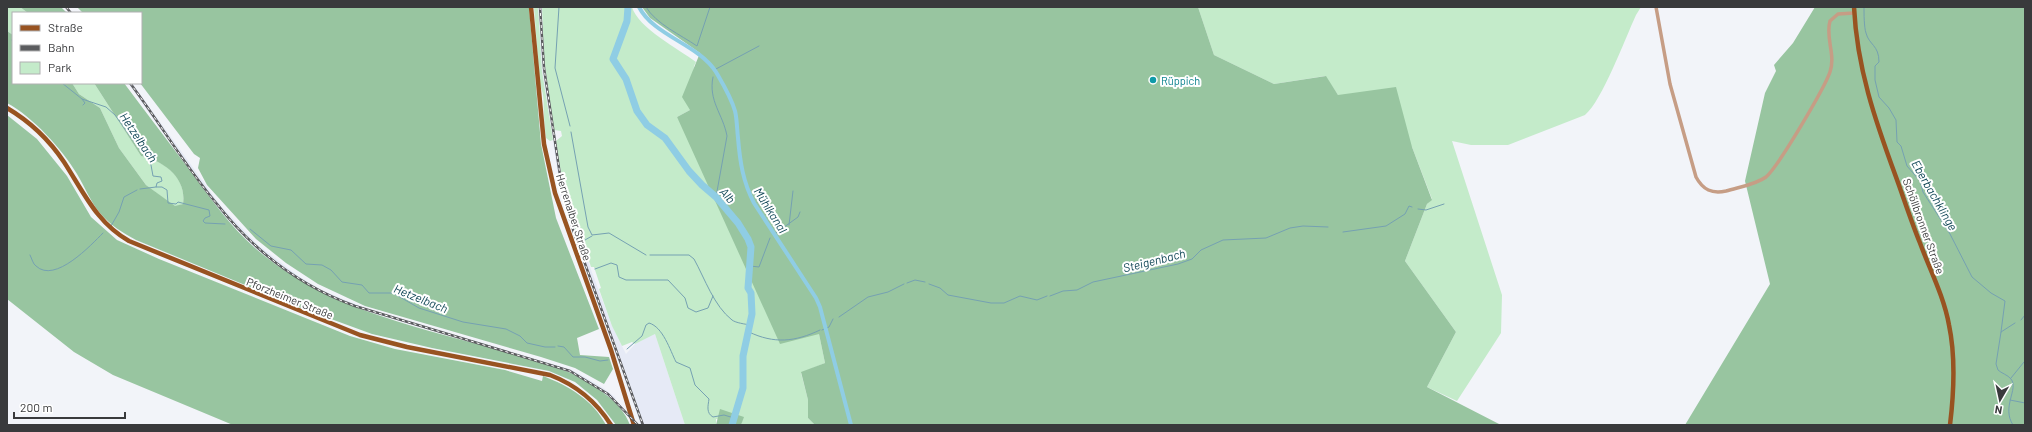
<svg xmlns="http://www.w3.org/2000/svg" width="2032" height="432" viewBox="0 0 2032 432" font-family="Barlow,sans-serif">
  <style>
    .built { fill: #e6eaf6 }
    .green { fill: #c4ebca }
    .forest { fill: #98c5a0 }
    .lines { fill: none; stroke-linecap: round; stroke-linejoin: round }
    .stream { stroke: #75a1b2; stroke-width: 1 }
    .canal { stroke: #8fcde4; stroke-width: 4 }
    .river { stroke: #8fcde4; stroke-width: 7 }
    .minor { stroke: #c69d85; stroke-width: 3.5 }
    .major { stroke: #985321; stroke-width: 4.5 }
    .rail-casing { stroke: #5b5c5f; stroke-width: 2.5 }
    .rail { stroke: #fff; stroke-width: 1; stroke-dasharray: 3; stroke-linecap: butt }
    .culture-dot { fill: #0f9aa8; stroke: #fff; stroke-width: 1.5 }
    .labels { text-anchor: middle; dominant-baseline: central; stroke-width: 4; stroke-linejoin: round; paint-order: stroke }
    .culture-label { font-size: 11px; fill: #0d838f; stroke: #fff; text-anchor: start }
    .street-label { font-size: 11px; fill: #393a3c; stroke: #fff }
    .water-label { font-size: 12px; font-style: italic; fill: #114757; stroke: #fff }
  </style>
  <rect width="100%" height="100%" fill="#f2f4f9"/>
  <!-- built -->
  <path class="built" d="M538 7H542L544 59 556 138 553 140 542 71Z
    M128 83H132L220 205 258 245 297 275 321 290 367 309 572 370 602 387 616 398 613 401 587 382 554 367 366 311 320 292 295 279 255 248 216 208Z
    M556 141 559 164 580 240 612 326 626 354 635 344 655 334 685 425H641L563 204 553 143Z"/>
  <!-- green -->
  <path class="green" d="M7 7H20L28 13H13V35L7 31Z
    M534 7H538L542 71 553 140 550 141 546 138C545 130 544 122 544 114 543 104 545 95 540 86Z
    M542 7H632C638 28 679 49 696 62L694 66 690 110 677 117 819 334 825 363 801 373 808 400V418L815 425H741L743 417 716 419V425H685L655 334 635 344 632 342 622 346 612 326 599 289 601 288 594 267H591L583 242 578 240 563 186 556 141 562 136 561 131 554 130 544 59Z
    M1198 7H1641L1636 15C1625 39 1602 101 1585 115L1508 145H1471L1452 141 1502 295 1501 333 1457 401 1427 387 1456 332 1405 261 1427 204 1432 199 1412 147 1338 95 1325 76 1274 84 1214 55Z
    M72 83H94L141 156C164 161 187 177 183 204L175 207 146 185 119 148 100 108 79 94Z"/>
  <!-- forest -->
  <path class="forest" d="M20 7H61L67 13H28Z
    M77 7H529L541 144 556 218 599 329 577 338 580 355 609 357 613 369 604 384 575 368 541 357 365 306 318 284 286 263 256 239 207 185 198 168 200 158 194 154 140 83 141 13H83Z
    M642 7H1198L1214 55 1274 84 1326 76 1338 95 1396 87 1412 147 1432 200 1427 204 1405 261 1456 332 1427 387 1501 425H815L808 418V400L801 372 825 363 819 334 780 344 677 117 690 110 682 97 700 53 650 18Z
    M1815 7H2025V425H1685L1770 284 1745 181 1765 93 1776 71 1774 65 1793 43Z
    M7 31 13 35V83H72L79 94 100 108 119 148 146 185 175 206 183 204C187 178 164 161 141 156L94 83H124C146 113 169 142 191 172 211 199 230 226 255 248 343 325 466 333 571 373 593 385 621 400 630 425H616L597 400 575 382 549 371 432 348 372 334 301 308 136 240C123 233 110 225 100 213 90 201 85 187 77 174 62 149 33 117 7 103Z
    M7 115 37 139 67 176 91 217 117 240 159 259 350 336 395 349 505 370 542 381 543 376C569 386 593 400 606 425H233L113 375 74 352 7 299Z
    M720 409 744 417 741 425H716Z"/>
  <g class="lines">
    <!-- stream -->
    <path class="stream" d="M559 7 555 68 570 126
      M646 7C656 24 681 35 697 46L710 7
      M1864 7C1864 14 1864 27 1866 33 1869 45 1879 45 1879 62L1875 66V80L1879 97 1889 108 1896 120 1897 142 1901 146 1907 166 1920 181 1923 192 1950 234 1972 277 1991 293 2005 301 2001 332
      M12 40 13 42
      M716 69 759 46
      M713 77C708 101 723 114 727 136L716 197
      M62 83 82 99 106 107 115 115 151 165 153 176 161 177 162 181 157 183 156 187H162L167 190 168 203 176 204 178 202 209 210 210 216 205 218 203 221 205 223 225 224
      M82 99 85 103 83 105
      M571 132 588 227 592 235 609 233 646 255
      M140 189 156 187
      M1418 209 1426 210 1444 204
      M789 225 793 191
      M111 226 119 212 124 197 137 190
      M250 229 271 246 291 250 306 264 322 265 331 270 342 282 362 285 369 293H393L419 308 463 322 506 329 520 336 527 343 545 347H555
      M1343 232 1386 226 1405 214 1409 206 1412 207
      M776 233 798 217 800 212
      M585 240 592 236
      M30 255C32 259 33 264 36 266 55 284 91 245 103 233
      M650 255H689L694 259C705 279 714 306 732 320 736 323 745 324 750 325
      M750 266 759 267 770 238
      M595 269 611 263 617 265 619 277 626 280H668L685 298 688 308 696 312 708 308 713 296
      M907 283 915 280 925 282
      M929 284 940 288 948 295 991 303H1004L1020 296 1037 300 1047 296
      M1050 296 1063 291 1077 290 1093 282 1178 264 1192 259 1201 250 1223 240 1266 238 1290 228 1303 226 1328 227
      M839 317 868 297 888 292 904 284
      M2021 320 2025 315
      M822 330 829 327 833 319
      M749 332C774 344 795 342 820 330
      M558 346 564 347 573 357H585L600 361 608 360
      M627 349 642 336 646 325 649 323C663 327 670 350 676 362L690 368 695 385 709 399C708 406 706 413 713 417L724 415 734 418
      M2011 378 2024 362
      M2010 400 2025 403
      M2013 425C2001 407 2019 389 2011 379 2008 375 2001 373 1998 370L1996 364 2001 332 2015 323"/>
    <!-- canal -->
    <path class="canal" d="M639 7C654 36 698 44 716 72 723 84 731 97 735 111 737 119 737 129 738 138 740 162 743 182 754 203L816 298 820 307 851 425"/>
    <!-- river -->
    <path class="river" d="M628 7 627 21 613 59 626 79 637 111 647 125 665 138 689 171 702 185 716 197 738 223 748 239 751 247 748 288 751 293 752 314 743 356V388L732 425"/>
    <!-- minor -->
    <path class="minor" d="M1656 7 1670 84 1696 177C1703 190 1712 194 1726 191 1739 187 1755 185 1766 177 1778 167 1824 89 1830 72 1836 54 1825 38 1830 21L1838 14 1854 13"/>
    <!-- major -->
    <path class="major" d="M531 7 544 144 555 193 611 350 634 425
      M1854 7C1857 68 1875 120 1896 177 1904 199 1911 221 1920 243 1930 270 1944 297 1949 325 1956 358 1954 392 1950 425
      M7 108C29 121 50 141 64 162 84 193 97 223 129 241L360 335 407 347 550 375C576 385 596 401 611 425"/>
    <!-- rail casing -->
    <g class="rail-casing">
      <path id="rail" d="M66 7 71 13
        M540 7 544 68 563 195 574 233 643 425
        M130 83C160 123 185 166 217 204 253 250 300 286 355 306L570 371 608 394 638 425"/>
    </g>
    <!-- rail -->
    <use href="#rail" class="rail"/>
  </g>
  <!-- markers -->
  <circle class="culture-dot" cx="1153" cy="80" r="4"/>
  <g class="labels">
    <!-- culture labels -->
    <g class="culture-label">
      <text x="1161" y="80">Rüppich</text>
    </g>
    <!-- street labels -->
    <g class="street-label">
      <text transform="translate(574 217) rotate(72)">Herrenalber Straße</text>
      <text transform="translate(1924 226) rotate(70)">Schöllbronner Straße</text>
      <text transform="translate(290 298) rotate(22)">Pforzheimer Straße</text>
    </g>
    <!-- water labels -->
    <g class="water-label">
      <text transform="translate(139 137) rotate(56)">Hetzelbach</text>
      <text transform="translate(728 195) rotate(49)">Alb</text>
      <text transform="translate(1935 195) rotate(60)">Eberbachklinge</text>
      <text transform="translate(771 210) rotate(58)">Mühlkanal</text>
      <text transform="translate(1154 260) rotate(-14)">Steigenbach</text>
      <text transform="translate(421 298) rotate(22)">Hetzelbach</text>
    </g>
  </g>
  <!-- border -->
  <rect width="2032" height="432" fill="none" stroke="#393a3c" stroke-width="16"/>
  <!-- legend -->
  <rect x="12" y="12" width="130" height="72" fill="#ffffff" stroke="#b0b0b1"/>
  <rect x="20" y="25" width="20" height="6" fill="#985321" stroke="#b0b0b1"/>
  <text x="48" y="32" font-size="12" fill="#393a3c">Straße</text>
  <rect x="20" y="45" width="20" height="6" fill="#5b5c5f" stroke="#b0b0b1"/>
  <text x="48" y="52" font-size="12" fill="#393a3c">Bahn</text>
  <rect x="20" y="62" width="20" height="12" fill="#c4ebca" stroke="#b0b0b1"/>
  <text x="48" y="72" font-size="12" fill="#393a3c">Park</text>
  <!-- north arrow -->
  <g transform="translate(2000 400) rotate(189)" stroke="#ffffff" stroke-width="3" paint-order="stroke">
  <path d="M0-3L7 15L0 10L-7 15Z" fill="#393a3c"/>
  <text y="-6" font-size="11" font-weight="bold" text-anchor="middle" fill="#393a3c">N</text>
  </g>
  <!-- scale -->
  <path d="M14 412v6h111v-6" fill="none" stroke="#393a3c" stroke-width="2"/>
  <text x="20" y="412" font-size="12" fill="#393a3c" stroke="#ffffff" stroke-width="3" paint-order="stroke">200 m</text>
</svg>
